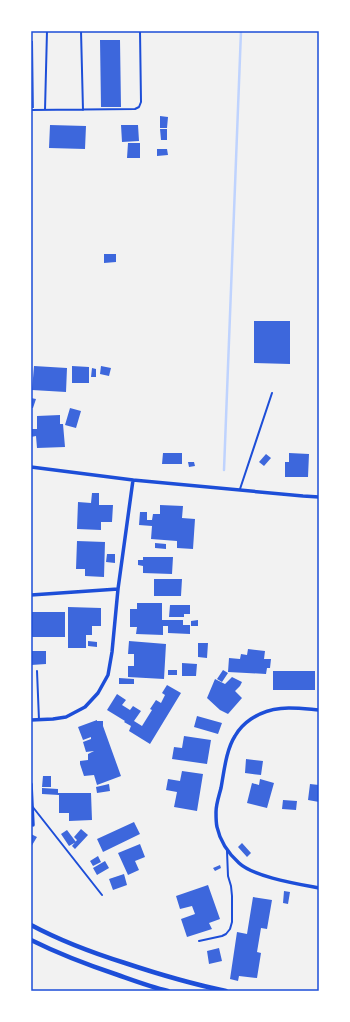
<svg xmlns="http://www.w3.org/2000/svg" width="350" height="1022" viewBox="0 0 350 1022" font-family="Literata,serif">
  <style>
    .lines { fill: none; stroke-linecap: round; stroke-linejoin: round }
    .stream { stroke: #bfd3fe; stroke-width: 2.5 }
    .building { fill: #3d67dc }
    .service { stroke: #1d4ed8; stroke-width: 2 }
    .minor { stroke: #1d4ed8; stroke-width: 3.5 }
    .tertiary { stroke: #1d4ed8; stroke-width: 4.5 }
    .neatline { fill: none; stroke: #1d4ed8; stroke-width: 1.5 }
  </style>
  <rect width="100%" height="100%" fill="#f2f2f2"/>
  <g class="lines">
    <!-- stream -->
    <path class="stream" d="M224 470 241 31"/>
  </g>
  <!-- building -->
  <path class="building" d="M100 40H120L121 107H101Z
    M31 41H33L34 108H31Z
    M160 116 168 117 167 128H160Z
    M50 125 86 126 85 149 49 148Z
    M121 125H138L139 141 122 142Z
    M160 129H167V140H161Z
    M128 143H140V158H127Z
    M157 149H167L168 155 157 156Z
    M104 254H116V262L104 263Z
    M254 321H290V364L254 363Z
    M34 366 67 368 66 392 32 390Z
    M72 366 89 367V383H72Z
    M101 366 111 368 109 376 100 374Z
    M92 368 96 369V377H91Z
    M31 398 36 399 33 408H31Z
    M70 408 81 411 76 428 65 425Z
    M60 415V424H63L65 447 37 448 36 436 31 437V429H37V416Z
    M163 453H182V464H162Z
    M289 453 309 454 308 477H285V462H289Z
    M266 454 271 458 264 466 259 462Z
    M188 462H194L195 466 189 467Z
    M92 493H99V505H113L112 522H101V530L77 529 78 502 91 503Z
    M160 505 183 506 182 518 195 519 193 549 177 548V541L151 539 152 526 139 525 140 512H147V520H152L153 514H160Z
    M77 541 105 542 104 577 85 576V569H76Z
    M155 543 166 544V549L155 548Z
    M107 554H115V563L106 562Z
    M143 557H173L172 574 143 573V566L138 565V560H143Z
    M154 579H182L181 596H154Z
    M137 603H162V620H183V625H190V634L168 633V626H163V635L136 634 137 627H130V609H137Z
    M170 605H190V614H184V617H169Z
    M68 607 101 608V626H92V635H86V648H68Z
    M31 612H65V637H31Z
    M198 620V626H191V621Z
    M88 641 97 642V647L88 646Z
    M129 641 166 644 164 679 128 677V666H134V654H128Z
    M198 643H208L207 658 198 657Z
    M248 649 265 651 264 659H271L270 668H267L266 674 228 672 229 658 240 659 241 654 247 655Z
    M31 651H46V664L31 665Z
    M182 663 197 664 196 676H182Z
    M168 670H177V675H168Z
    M223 670 228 673 222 682 217 679Z
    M273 671H315V690H273Z
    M232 677 242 682 240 686 235 691 242 698 228 714 220 710 207 698 215 679 225 684Z
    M119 678 134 679V684H119Z
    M167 685 181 693 150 744 129 731 131 726 124 722 125 721 107 710 117 694 126 700 122 705 130 710 133 706 141 711 134 721 142 726 152 710 150 709 156 700 161 703 165 695 162 693Z
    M197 716 222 723 218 734 194 727Z
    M97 720V721H103V726L121 776 97 785 94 775 84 776 80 764V761L88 760V754L94 751 86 752 83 742 91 739V737L83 740 78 727Z
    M184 736 211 740 207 764 172 759 174 747 182 748Z
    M246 759 263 761 261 775 245 773Z
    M182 771 203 774 197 811 174 807 177 792 166 790 168 779 180 781Z
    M43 776H51V787H42Z
    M260 779 274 783 267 808 247 803 252 783 259 785Z
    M109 784 110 791 97 793 96 787Z
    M310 784 319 785V802L308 800Z
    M42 788 58 789V793H91L92 820 69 821V813H59V795L42 794Z
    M283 800 297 801 296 810 282 809Z
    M134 822 140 834 103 852 97 839Z
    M81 829 88 835 75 849 72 846 77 840 74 837Z
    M67 830 76 842 69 846 61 834Z
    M31 834 37 837 31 847Z
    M242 843 251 853 247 857 238 847Z
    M140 844 145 857 135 861 139 870 128 875 118 853Z
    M98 856 101 862 93 866 90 861Z
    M105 861 109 868 97 875 93 868Z
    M220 865 221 868 215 871 213 868Z
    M124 874 127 885 113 890 109 879Z
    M208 885 220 919 209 923 212 929 187 937 181 919 195 914 192 906 180 909 176 896Z
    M284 891 290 892 288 904 283 903Z
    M253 897 272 900 267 929 261 928 257 952 261 953 257 978 239 976 238 981 230 979 237 932 247 934Z
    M219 948 222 961 209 964 207 951Z"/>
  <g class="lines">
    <!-- service -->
    <path class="service" d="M81 31 83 110
      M31 110 135 109 139 107 141 102 140 31
      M45 110 47 31
      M240 489 272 393
      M37 671 39 720
      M32 806 102 895
      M199 941 222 936 226 934 230 929 232 922V896L231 886 228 876 227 851"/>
    <!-- minor -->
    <path class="minor" d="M31 467 133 480 303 496 319 497
      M31 595 118 589
      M319 710C295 708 273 704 251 719 245 723 239 729 235 736 226 750 224 772 221 788 219 796 216 804 216 812 216 817 216 823 217 827 220 841 228 853 239 863 254 877 298 884 319 888
      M31 720 53 719 66 717 85 707 98 693 108 675 112 652 118 589 133 480
      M31 784 33 825"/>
    <!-- tertiary -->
    <path class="tertiary" d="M31 925C61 941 93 953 125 963 158 974 192 984 226 991
      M31 940C59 954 88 965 118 975 135 981 151 987 168 991"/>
  </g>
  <!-- border -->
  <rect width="350" height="1022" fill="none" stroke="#ffffff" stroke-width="64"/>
  <rect x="32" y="32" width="286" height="958" class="neatline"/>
</svg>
